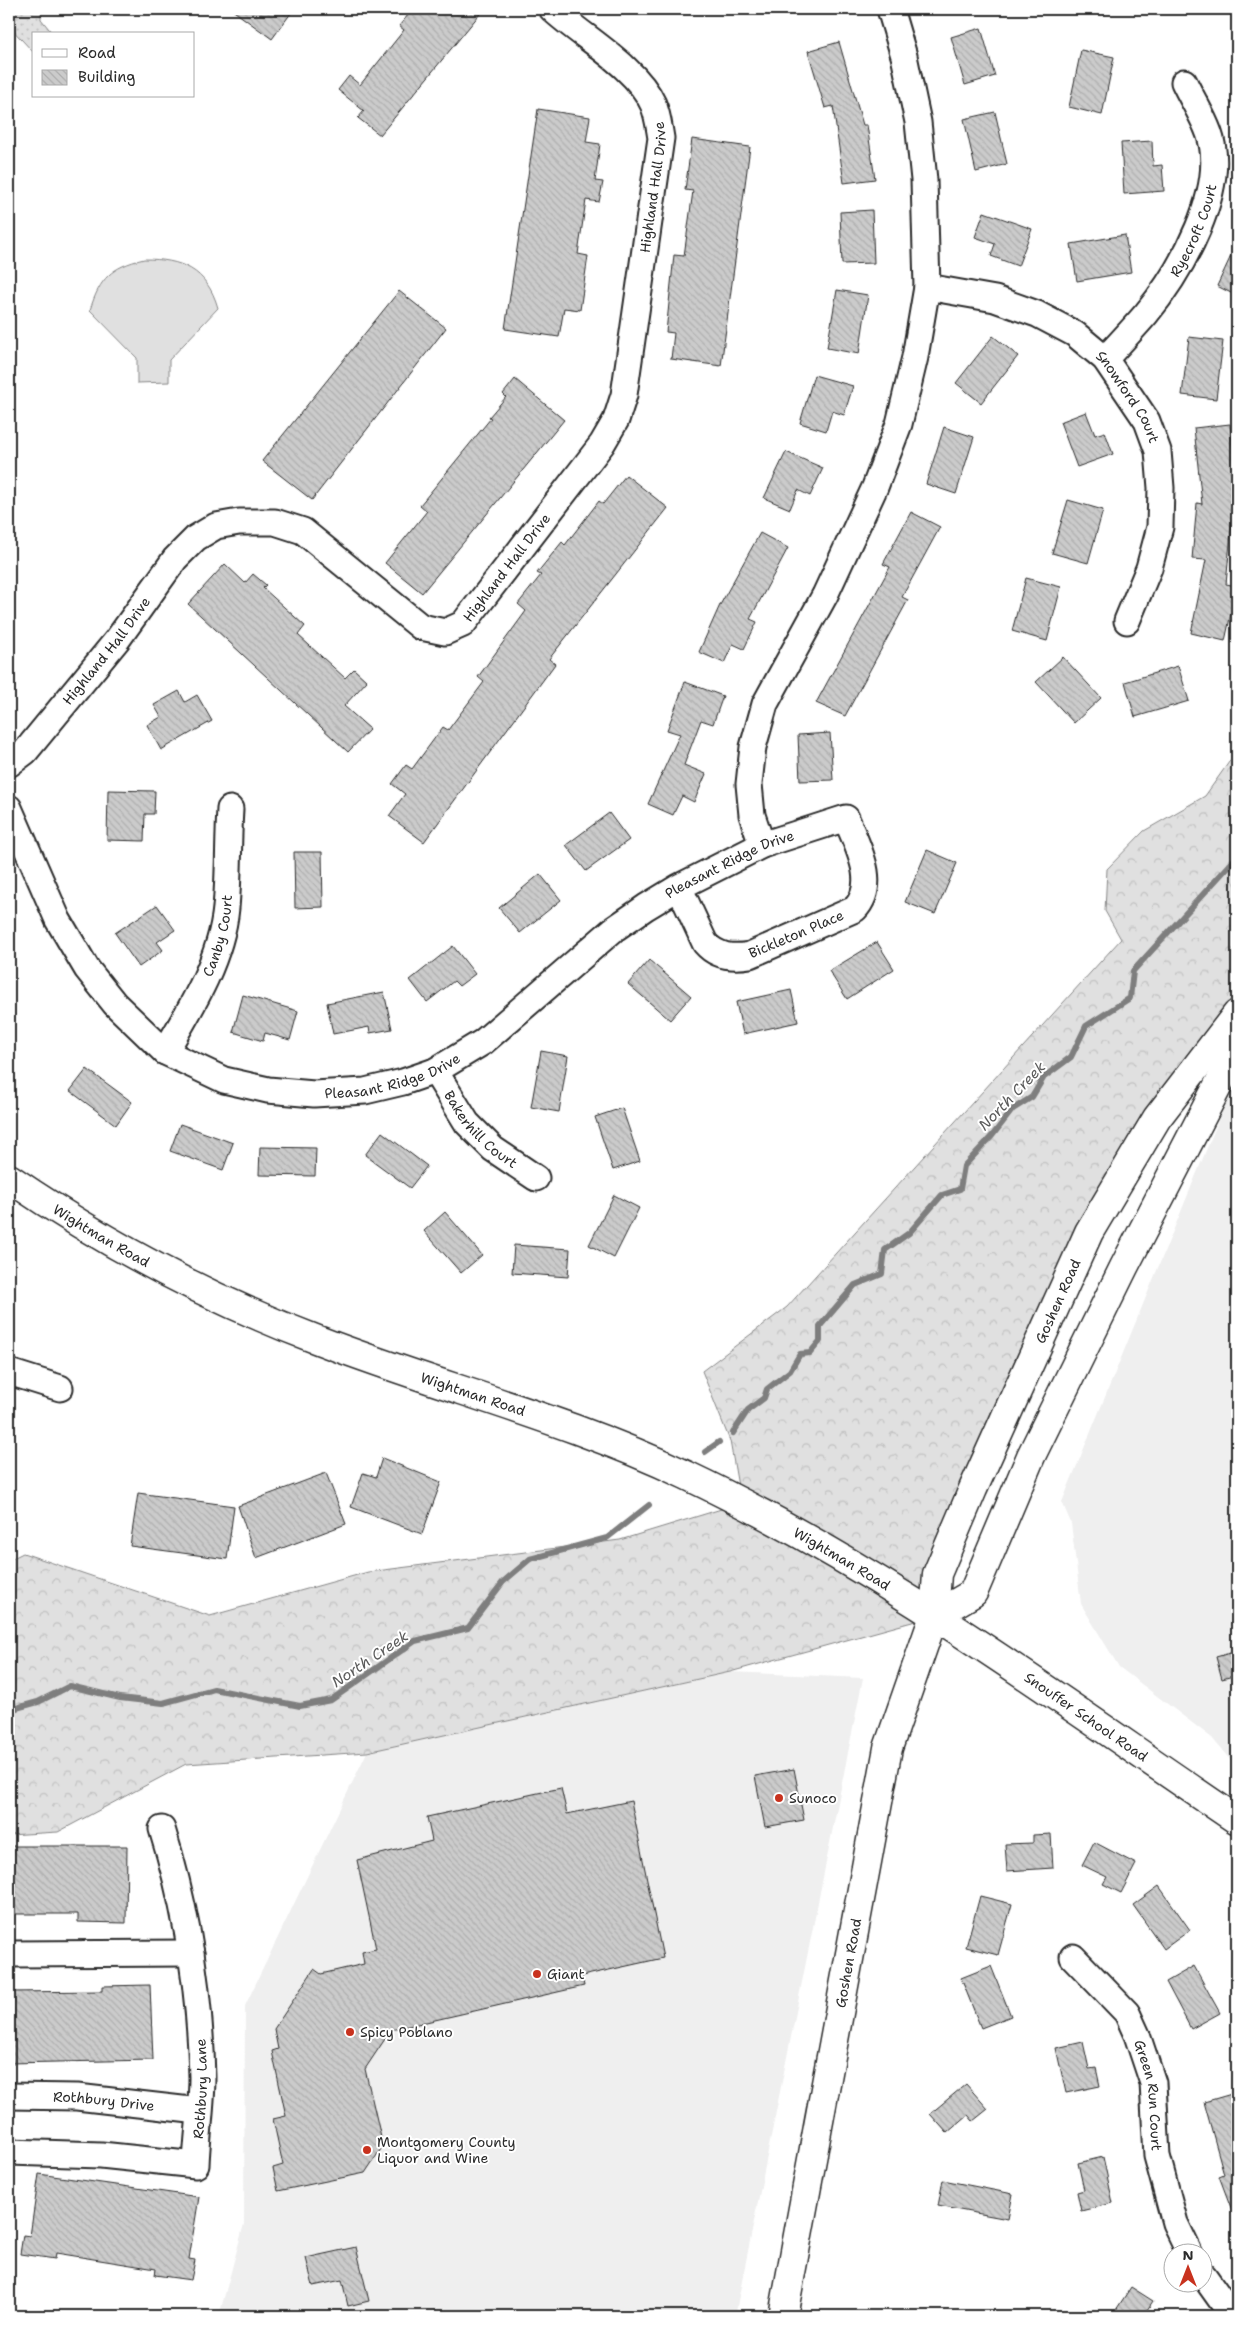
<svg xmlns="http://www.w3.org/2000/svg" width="1246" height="2325" viewBox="0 0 1246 2325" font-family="'Shantell Sans',sans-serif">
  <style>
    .built { fill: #efefef }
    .grass { fill: #e0e0e0; stroke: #868686 }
    .forest { fill: url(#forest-crowns); stroke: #868686 }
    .park { fill: url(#park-dots); stroke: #868686 }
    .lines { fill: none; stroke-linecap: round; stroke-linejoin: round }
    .stream { stroke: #7e7e7e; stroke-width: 6 }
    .building { fill: url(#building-back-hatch); stroke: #2b2b2b }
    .street-casing { stroke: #2b2b2b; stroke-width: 29 }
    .secondary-casing { stroke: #2b2b2b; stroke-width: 31 }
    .street { stroke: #fff; stroke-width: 25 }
    .secondary { stroke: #fff; stroke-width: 28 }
    .poi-dot { fill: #c8321e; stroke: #fff; stroke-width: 2 }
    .labels { text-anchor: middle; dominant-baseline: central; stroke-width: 4; stroke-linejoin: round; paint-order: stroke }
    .street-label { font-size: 14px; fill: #2b2b2b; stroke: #fff }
    .poi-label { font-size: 14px; fill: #2b2b2b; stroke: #fff; text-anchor: start }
    .water-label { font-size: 15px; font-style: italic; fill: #5c5c5c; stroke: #fff }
  </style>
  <defs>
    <pattern id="forest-crowns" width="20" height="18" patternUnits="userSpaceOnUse" patternTransform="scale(1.25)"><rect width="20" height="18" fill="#e0e0e0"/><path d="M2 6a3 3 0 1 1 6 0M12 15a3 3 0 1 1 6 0" fill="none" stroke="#c0c0c0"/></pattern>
    <pattern id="park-dots" width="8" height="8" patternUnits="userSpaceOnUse" patternTransform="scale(1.25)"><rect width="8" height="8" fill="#e0e0e0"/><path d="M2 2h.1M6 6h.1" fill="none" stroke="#c0c0c0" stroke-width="1.8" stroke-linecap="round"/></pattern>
    <pattern id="building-back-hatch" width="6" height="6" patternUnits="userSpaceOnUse" patternTransform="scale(1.25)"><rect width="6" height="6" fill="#cbcbcb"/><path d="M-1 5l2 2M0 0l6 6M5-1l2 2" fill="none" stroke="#aeaeae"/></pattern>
  </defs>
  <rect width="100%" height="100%" fill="#fff"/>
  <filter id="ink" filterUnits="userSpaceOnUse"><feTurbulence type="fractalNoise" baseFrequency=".02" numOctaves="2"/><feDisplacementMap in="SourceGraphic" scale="10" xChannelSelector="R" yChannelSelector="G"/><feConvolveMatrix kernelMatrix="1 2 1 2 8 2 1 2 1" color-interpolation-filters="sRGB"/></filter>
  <g filter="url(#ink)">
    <!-- built -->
    <path class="built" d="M1237 1075V1768L1212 1738 1119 1667 1081 1604 1071 1523 1062 1502Z
      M730 1672 863 1678 735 2316H219L244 2224 245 2006 367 1752Z"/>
    <!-- grass -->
    <path class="grass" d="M144 259C181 259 207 269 218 308L169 360V382L137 383V358L90 310C100 278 111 267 144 259Z"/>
    <!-- forest -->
    <path class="forest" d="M1237 748V1014L1089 1232 934 1616 730 1672 367 1752 186 1764 58 1832 9 1835V1560L23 1553 210 1616 368 1572 620 1540 741 1503 730 1441 702 1371 787 1307 1121 939 1105 911 1107 869 1144 831 1205 796 1234 755Z"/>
    <!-- park -->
    <path class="park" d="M9 9H41V19L53 34H34V53L9 26Z"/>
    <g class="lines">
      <!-- stream -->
      <path class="stream" d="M733 1433 748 1410 764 1398 767 1389 790 1371 800 1354 810 1353 820 1341V1326L855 1285 882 1274 885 1250 909 1233 942 1195 960 1189 964 1166 992 1136 1013 1109 1032 1097 1044 1077 1071 1057 1086 1026 1130 998 1133 971 1237 857
        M705 1452 719 1442
        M9 1710 38 1702 70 1686 120 1698 163 1703 214 1689 300 1706 331 1700 415 1641 468 1628 503 1582 530 1559 607 1538 649 1505"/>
    </g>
    <!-- building -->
    <path class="building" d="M231 9H294L272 39Z
      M413 9H484L380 135 358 118 364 111 338 90 349 76 360 85 404 30 399 26Z
      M981 28 995 76 965 85 951 37Z
      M839 42 863 125H867L875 179 844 183 833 106 825 108 808 51Z
      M1081 50 1114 57 1102 115 1069 107Z
      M538 109 590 117 586 142 600 144 595 181 603 182 599 202 586 200 578 254 588 256 580 310 564 308 559 337 505 329Z
      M995 112 1007 164 976 172 964 119Z
      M692 139 750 147 721 366 671 359 674 333 666 332 674 255 684 256 693 191 685 190Z
      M1152 141 1153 166 1162 165 1164 191 1124 194 1121 143Z
      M872 210 874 263 842 264 840 212Z
      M984 212 1032 229 1018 266 991 256 995 244 975 237Z
      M1125 235 1131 272 1077 281 1071 244Z
      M1237 243V296L1217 286Z
      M837 290 868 295 859 354 827 348Z
      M399 291 446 328 312 500 262 461Z
      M993 336 1018 356 981 403 956 383Z
      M1189 337 1223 341 1216 399 1182 395Z
      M814 375 853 386 844 415 832 411 826 431 800 423Z
      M515 379 564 420 422 593 385 563 427 511 420 505 491 418 489 417 506 397 503 394Z
      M1086 412 1095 435 1105 432 1113 454 1077 467 1060 422Z
      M1230 424 1236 481 1226 584 1237 586 1225 641 1191 633 1206 560 1192 559 1197 503 1202 504 1194 428Z
      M944 427 974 437 956 494 926 484Z
      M786 452 823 468 810 496 798 490 790 509 764 498Z
      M626 475 668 508 549 659 555 664 424 842 389 816 405 794 392 784 406 765 412 769 443 727 448 730 484 682 478 677 526 611 518 604 541 575 537 573 562 542 565 545 599 501 603 504Z
      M1068 500 1103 510 1088 563 1052 553Z
      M911 512 940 527 902 597 908 600 845 716 816 703 890 567 883 564Z
      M760 533 788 548 750 619 757 622 744 649 733 644 724 663 699 652 720 605Z
      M225 564 245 583 253 574 266 585 263 588 305 626 298 635 345 678 354 669 367 681 344 706 370 729 348 752 188 604Z
      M1026 578 1061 587 1047 641 1012 631Z
      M1063 657 1101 698 1074 723 1036 682Z
      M1178 666 1189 701 1135 717 1125 682Z
      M685 682 723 696 713 724 701 720 684 765 706 774 694 802 682 796 673 815 648 804 680 734 667 730Z
      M179 691 185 702 197 695 212 721 161 750 147 725 161 717 154 705Z
      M830 733 833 780 800 781 798 735Z
      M108 790 155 791 154 814H145L144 841 107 840Z
      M609 813 629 840 586 871 566 845Z
      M927 850 957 863 935 914 905 902Z
      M294 852H322L323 907 295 908Z
      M540 874 561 900 520 933 499 908Z
      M157 905 175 930 157 942 163 950 139 967 115 933Z
      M877 942 894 969 847 999 829 971Z
      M453 946 475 974 459 986 454 981 427 1002 410 980Z
      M649 960 691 996 670 1020 628 984Z
      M791 990 798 1022 743 1034 736 1002Z
      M384 992 392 1029 370 1033 369 1027 333 1034 327 1003Z
      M243 995 298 1011 290 1040 265 1033 263 1041 233 1032Z
      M541 1051 568 1056 559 1112 531 1107Z
      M87 1069 132 1102 116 1125 70 1091Z
      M622 1108 640 1161 613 1170 595 1117Z
      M180 1124 233 1143 223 1170 170 1151Z
      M382 1132 427 1166 410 1188 365 1155Z
      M260 1147 316 1148 315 1176 259 1175Z
      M614 1195 639 1208 614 1258 589 1245Z
      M445 1212 482 1255 461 1273 424 1231Z
      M514 1245 570 1249 568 1277 512 1273Z
      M382 1458 441 1482 422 1534 351 1507 363 1473 376 1477Z
      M326 1473 346 1524 256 1558 238 1506Z
      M138 1493 234 1506 227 1559 130 1546Z
      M1237 1651V1675L1222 1679 1216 1657Z
      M794 1769 804 1820 765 1827 755 1776Z
      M561 1788 567 1814 631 1801 663 1958 582 1976 584 1986 391 2030 365 2069 383 2146 365 2173 278 2191 273 2168 283 2165 273 2119 286 2116 272 2051 278 2049 274 2029 314 1969 321 1974 364 1964 362 1952 376 1949 357 1860 432 1841 427 1817Z
      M1051 1834 1053 1868 1007 1871 1005 1844 1033 1843V1835Z
      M1094 1842 1136 1864 1121 1893 1103 1884 1107 1877 1082 1865Z
      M9 1846H127L126 1923 78 1922V1914H9Z
      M1159 1886 1190 1930 1164 1949 1133 1905Z
      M980 1896 1012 1904 998 1955 966 1947Z
      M991 1966 1011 2016 981 2028 961 1978Z
      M1194 1966 1220 2013 1191 2029 1166 1982Z
      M150 1985 153 2060 9 2063V1992L102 1991V1986Z
      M1083 2042 1089 2069 1096 2068 1100 2086 1066 2093 1056 2048Z
      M966 2084 988 2109 973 2121 968 2115 947 2133 930 2114Z
      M1235 2093 1237 2102V2221H1236L1219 2176 1224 2174 1204 2102Z
      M1103 2157 1113 2203 1081 2211 1077 2192 1084 2190 1078 2163Z
      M39 2174 199 2197 189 2259 195 2260 191 2280 155 2275 156 2269 56 2253 55 2259 20 2254 23 2235 30 2236Z
      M943 2180 1013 2194 1008 2219 938 2206Z
      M356 2247 369 2301 348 2306 342 2280 313 2286 306 2258Z
      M1131 2287 1153 2301 1143 2316H1112Z"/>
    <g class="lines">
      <!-- street casing -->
      <g class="street-casing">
        <g id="street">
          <path id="s1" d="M927 287 995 299 1037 314 1075 334 1105 359 1147 421 1158 451 1161 488 1160 527 1149 568 1127 621"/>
          <path id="s2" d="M1105 359C1119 344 1133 329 1146 314 1180 273 1229 188 1209 133 1203 116 1192 99 1184 82"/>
          <path id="s3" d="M9 764 25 752 117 640 175 559 196 538 216 526 239 522H275L303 531 421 627 445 632 463 624 602 444 616 420 624 395 661 138C659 127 658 115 653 104 637 67 582 37 552 9"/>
          <path id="s4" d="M9 808 58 920 87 969 115 1004 165 1052 224 1080 268 1090 314 1094 365 1091 403 1082 435 1071 483 1042 614 929 646 907 679 887 762 845 846 818C857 846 879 883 855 909L750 955C733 958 717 957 705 943L679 887"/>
          <path d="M762 845 752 815 749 784 753 747 765 704 825 595 875 487 899 424 915 357 927 287 924 180 918 122 904 56 890 9"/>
          <path id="s5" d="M165 1052C191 1008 221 960 226 908 229 875 228 842 230 809"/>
          <path id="s6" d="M435 1071 467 1123 493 1149 536 1178"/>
          <path d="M9 1372 60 1388"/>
          <path d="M9 1954 191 1953"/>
          <path id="s7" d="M1073 1957 1127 2013 1137 2035 1153 2083 1157 2156 1175 2223 1189 2252"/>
          <path id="s8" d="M9 2096 77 2097 199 2111"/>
          <path id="s9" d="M9 2152 101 2155 196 2165C197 2136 202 2106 202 2077 200 1993 187 1909 162 1829"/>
          <path d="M1204 2276 1224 2304"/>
        </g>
      </g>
      <!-- secondary casing -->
      <g class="secondary-casing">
        <g id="secondary">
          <path id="s10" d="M9 1178C107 1245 207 1298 318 1340 440 1387 568 1419 686 1475 882 1568 1058 1699 1237 1820"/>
          <path d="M934 1616 973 1593 1031 1456 1124 1267 1226 1070 1237 1042"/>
          <path id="s11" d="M783 2316 888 1748 934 1616 937 1574 973 1489 1089 1232 1157 1118 1237 1014"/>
        </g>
      </g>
      <!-- street -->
      <use href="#street" class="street"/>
      <!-- secondary -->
      <use href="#secondary" class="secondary"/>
    </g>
  </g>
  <!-- markers -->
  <g class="poi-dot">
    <circle cx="779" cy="1798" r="5"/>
    <circle cx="537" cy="1974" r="5"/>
    <circle cx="350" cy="2032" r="5"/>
    <circle cx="367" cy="2150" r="5"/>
  </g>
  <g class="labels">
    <!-- street labels -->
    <g class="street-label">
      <text stroke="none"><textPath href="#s3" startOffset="1094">Highland Hall Drive</textPath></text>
      <text stroke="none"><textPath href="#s2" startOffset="158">Ryecroft Court</textPath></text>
      <text stroke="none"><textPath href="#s1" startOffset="240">Snowford Court</textPath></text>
      <text stroke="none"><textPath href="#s3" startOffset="674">Highland Hall Drive</textPath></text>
      <text stroke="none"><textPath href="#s3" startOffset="150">Highland Hall Drive</textPath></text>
      <text stroke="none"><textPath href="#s4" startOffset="936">Pleasant Ridge Drive</textPath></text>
      <text transform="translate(796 934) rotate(-23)">Bickleton Place</text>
      <text stroke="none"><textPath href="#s5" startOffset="129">Canby Court</textPath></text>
      <text stroke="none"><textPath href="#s4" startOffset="531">Pleasant Ridge Drive</textPath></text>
      <text stroke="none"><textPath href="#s6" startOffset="75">Bakerhill Court</textPath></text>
      <text stroke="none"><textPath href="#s10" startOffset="109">Wightman Road</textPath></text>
      <text stroke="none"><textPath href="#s11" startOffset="1058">Goshen Road</textPath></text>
      <text stroke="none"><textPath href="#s10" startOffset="514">Wightman Road</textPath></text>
      <text stroke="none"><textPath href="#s10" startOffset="919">Wightman Road</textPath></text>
      <text stroke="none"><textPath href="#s10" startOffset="1210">Snouffer School Road</textPath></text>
      <text stroke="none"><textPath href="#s11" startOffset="359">Goshen Road</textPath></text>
      <text stroke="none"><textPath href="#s9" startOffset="264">Rothbury Lane</textPath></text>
      <text stroke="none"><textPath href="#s7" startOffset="164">Green Run Court</textPath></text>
      <text stroke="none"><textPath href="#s8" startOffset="95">Rothbury Drive</textPath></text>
    </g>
    <!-- poi labels -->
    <g class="poi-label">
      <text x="789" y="1798">Sunoco</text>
      <text x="547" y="1974">Giant</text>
      <text x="360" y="2032">Spicy Poblano</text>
      <text x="377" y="2142">Montgomery County<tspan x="377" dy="16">Liquor and Wine</tspan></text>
    </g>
    <!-- water labels -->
    <g class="water-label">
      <text transform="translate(1012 1096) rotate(-46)">North Creek</text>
      <text transform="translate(370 1659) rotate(-34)">North Creek</text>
    </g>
  </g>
  <!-- margin -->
  <rect width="1246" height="2325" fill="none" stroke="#fff" stroke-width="30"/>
  <rect x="15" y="15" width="1216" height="2295" fill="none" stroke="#2b2b2b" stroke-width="2" filter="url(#ink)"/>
  <!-- legend -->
  <rect x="32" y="32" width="162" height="65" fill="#ffffff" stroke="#aaaaaa"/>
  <rect x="42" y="49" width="25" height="8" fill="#ffffff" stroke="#aaaaaa"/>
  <text x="78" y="58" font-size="15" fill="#2b2b2b">Road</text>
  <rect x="42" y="70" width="25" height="15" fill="url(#building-back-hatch)" stroke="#aaaaaa"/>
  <text x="78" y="82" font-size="15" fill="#2b2b2b">Building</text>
  <!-- north arrow -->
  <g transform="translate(1188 2268)"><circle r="24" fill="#ffffff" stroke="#aaaaaa"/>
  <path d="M0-4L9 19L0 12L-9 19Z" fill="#c8321e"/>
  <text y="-8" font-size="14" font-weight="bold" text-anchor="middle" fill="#2b2b2b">N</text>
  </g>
</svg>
